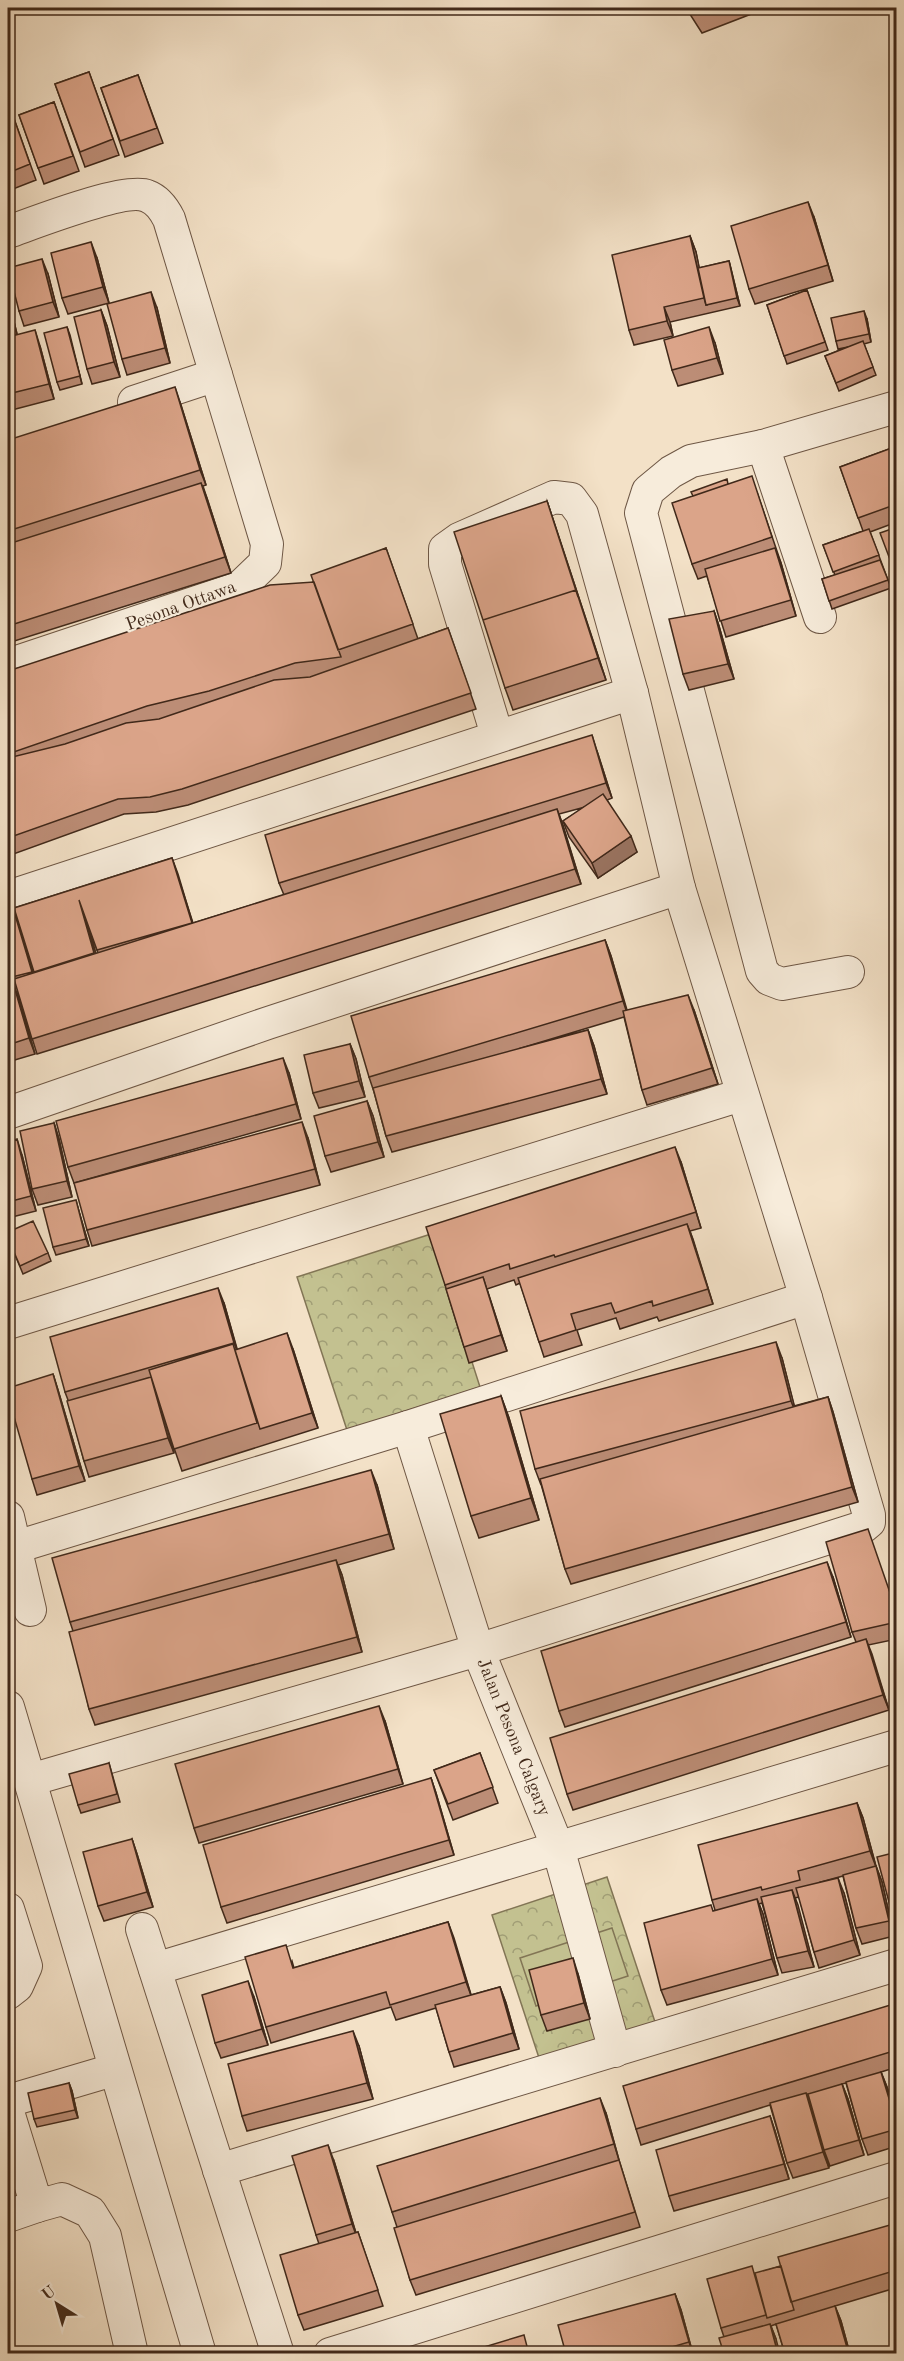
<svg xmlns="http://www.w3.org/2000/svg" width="904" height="2361" viewBox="0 0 904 2361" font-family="'Old Standard TT',serif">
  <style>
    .park { fill: url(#park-crowns); stroke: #827555; stroke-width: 1.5 }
    .pitch { fill: #c3c190; stroke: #827555; stroke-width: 1.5 }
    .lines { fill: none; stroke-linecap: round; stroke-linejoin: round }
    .street-casing { stroke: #6e5745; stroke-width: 34 }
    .street { stroke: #f7ecdb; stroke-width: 32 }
    .wall { fill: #bc8d76; stroke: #41291a; stroke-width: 1.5; fill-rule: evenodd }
    .shaded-wall { fill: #997360; stroke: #41291a; stroke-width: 1.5 }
    .building { fill: #dba489; stroke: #41291a; stroke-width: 1.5 }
    .labels { text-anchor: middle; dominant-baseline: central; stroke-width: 4.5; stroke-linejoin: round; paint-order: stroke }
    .street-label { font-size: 18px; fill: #41291a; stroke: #f7ecdb }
  </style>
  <defs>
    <pattern id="park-crowns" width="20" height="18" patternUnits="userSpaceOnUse" patternTransform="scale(1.5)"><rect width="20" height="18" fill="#c3c190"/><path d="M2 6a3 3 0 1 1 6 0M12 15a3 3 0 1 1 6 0" fill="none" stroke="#a09d75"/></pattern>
  </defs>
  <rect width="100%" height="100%" fill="#f3e1c7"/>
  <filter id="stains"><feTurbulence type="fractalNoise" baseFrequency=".00333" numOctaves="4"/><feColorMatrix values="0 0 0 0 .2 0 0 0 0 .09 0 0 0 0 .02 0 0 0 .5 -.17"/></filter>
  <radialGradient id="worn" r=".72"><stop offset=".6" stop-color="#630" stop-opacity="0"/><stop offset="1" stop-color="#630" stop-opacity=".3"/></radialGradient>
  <!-- park -->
  <path class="park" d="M431 1234 480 1387 347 1430 297 1277Z
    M607 1877 659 2034 544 2073 492 1915Z"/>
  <!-- pitch -->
  <path class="pitch" d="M612 1928 628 1976 536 2006 520 1958Z"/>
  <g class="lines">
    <!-- street casing -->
    <g class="street-casing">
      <g id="street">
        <path d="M8 232C34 223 125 187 147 196 158 200 164 209 169 219L267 544 265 563 239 588 8 665"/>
        <path d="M134 402 216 375"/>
        <path d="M763 446 820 617"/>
        <path d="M8 897 632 693"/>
        <path d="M848 972 782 984 769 979 762 971 641 513 648 491 671 472 691 461 763 446 896 407"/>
        <path d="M8 1113 268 1023 679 888"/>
        <path d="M8 1323 741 1095"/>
        <path id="s1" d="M408 1427 478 1650 558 1848 615 2051"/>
        <path d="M8 1517 30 1610"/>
        <path d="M16 1547 408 1427 806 1298"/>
        <path d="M8 1707 200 2354"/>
        <path d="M30 1780 478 1650 863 1527 869 1522V1515L806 1298 679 888 632 693 582 514 571 499 554 497 459 539 445 549V564L497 735"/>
        <path d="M8 1909 26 1966 17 1986 8 1993"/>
        <path d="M142 1929 278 2354"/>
        <path d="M155 1969 896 1746"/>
        <path d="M8 2101 113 2070"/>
        <path d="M8 2112 37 2206 62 2199 90 2212 105 2236 132 2354"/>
        <path d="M219 2170 896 1965"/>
        <path d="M8 2216 37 2206"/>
        <path d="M330 2354 896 2178"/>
      </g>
    </g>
    <!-- street -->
    <use href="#street" class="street"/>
  </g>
  <!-- wall -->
  <path class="wall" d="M686 8H767L702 33Z
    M89 72 119 155 85 167 55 84Z
    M138 75 163 143 125 157 101 88Z
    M54 102 79 171 44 184 19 115Z
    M12 113 36 180 8 191V114Z
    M814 217 833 281 755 304 749 289Z
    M690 236 696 252 699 268 729 261 731 269 740 306 670 322 673 336 634 345 629 330Z
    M97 258 109 303 68 314 62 298Z
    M48 274 59 317 24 326 19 311Z
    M807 290 828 350 787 364 767 305Z
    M8 297 17 334 8 337Z
    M157 308 170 363 127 375 122 359Z
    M101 310 107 326 120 377 92 384 87 369Z
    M867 319 871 342 864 344 876 375 839 391 825 356 848 347 838 349 836 341Z
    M67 327 82 384 60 390 57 382Z
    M8 337 40 346 54 399 8 411Z
    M715 343 723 374 678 386 672 370Z
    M180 402 206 485 203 486 231 573 8 643V440Z
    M897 446V522L870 532 891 588 832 609 822 579 835 575 823 545 863 531 840 467Z
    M728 484 757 492 781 563 796 616 726 637 707 576 698 579 692 564Z
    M547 501 606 680 513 710 505 688Z
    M386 548 418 639 448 628 476 709 188 805 156 812 124 814 8 856V671L314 582Z
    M714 611 719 626 734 679 689 690 683 674Z
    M597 751 612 798 607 800 637 852 598 878 569 837 563 821 585 807 559 814 581 884 37 1054 18 993H17L35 1054 8 1062V909L13 908 34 973 14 908 172 858 193 923 284 895 279 883ZM86 919 98 953 96 954Z
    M605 940 611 956 627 1010H694L718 1084 647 1105 642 1090 624 1017 518 1049 588 1030 594 1046 607 1094 392 1152 386 1136 374 1092 369 1077Z
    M350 1044 356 1059 365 1097 319 1108 313 1093Z
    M289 1073 301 1119 74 1183 68 1167Z
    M367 1101 373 1116 384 1157 331 1172 325 1156Z
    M54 1123 59 1139 72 1197 38 1205 32 1189Z
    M308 1138 320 1185 92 1246 87 1230Z
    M8 1142 22 1155 36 1211 8 1218Z
    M681 1162 701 1228 690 1231 713 1304 659 1321 657 1317 620 1329 616 1318 577 1330 582 1345 544 1357 520 1283 516 1285 514 1280 487 1289 507 1351 469 1363 445 1285Z
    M78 1208 89 1246 56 1255 53 1247Z
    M8 1238 48 1253 51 1261 23 1274Z
    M224 1303 237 1350 293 1349 318 1428 182 1471 163 1416 174 1453 89 1477 84 1461 68 1400 65 1392Z
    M782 1358 794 1406 828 1397 833 1412 858 1502 571 1584 565 1569 541 1484V1485L535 1469Z
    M53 1374 58 1390 85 1481 37 1495 32 1479Z
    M501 1396 509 1418 539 1520 479 1538 471 1516Z
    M377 1485 394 1549 338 1565 342 1575 362 1652 95 1725 89 1709 73 1631 70 1622Z
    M833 1577 851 1637 565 1727 559 1711Z
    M897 1612V1639L868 1645 889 1710 573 1810 567 1794 856 1642 852 1632Z
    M385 1721 403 1784 199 1843 194 1828Z
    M480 1753 498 1803 453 1820 434 1770Z
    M109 1763 120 1802 81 1813 78 1805Z
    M431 1778 436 1793 454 1855 227 1923 221 1907Z
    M857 1803 863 1818 876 1866 882 1882 894 1936 862 1944 856 1928 843 1876 821 1882 844 1893 860 1955 819 1968 814 1952 799 1897 795 1898 814 1967 782 1973 777 1958 762 1903 759 1904 763 1914 778 1975 667 2005 661 1990 713 1911 715 1910 712 1900Z
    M132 1839 137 1854 153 1907 104 1921 98 1906Z
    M448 1922 471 1995 500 1987 506 2003 519 2049 454 2067 449 2052 436 2008 396 2020 391 2007 271 2043 266 2027 292 1961 294 1968Z
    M578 1974 590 2019 547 2031 541 2015Z
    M254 1997 268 2045 221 2058 215 2043Z
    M897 2003V2067L881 2072 887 2087 897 2121V2146L868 2155 862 2139 846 2083 842 2084 848 2099 864 2155 830 2166 824 2150 808 2094 806 2095 811 2109 829 2168 793 2178 787 2163 770 2105 641 2145 636 2129Z
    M359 2046 373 2099 247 2131 242 2116Z
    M69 2083 72 2091 78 2118 37 2127 34 2119Z
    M606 2113 619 2160 640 2227 416 2295 410 2280 397 2227 392 2212Z
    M770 2116 775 2131 789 2179 674 2211 669 2196Z
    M334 2161 356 2233 358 2232 383 2306 304 2330 298 2315 319 2244 316 2235Z
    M897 2223V2306L892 2289 835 2306 841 2321 850 2354H785L776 2324 771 2326 776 2339 724 2337 721 2328 755 2274 781 2266Z
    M675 2294 681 2310 693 2354H566Z"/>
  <!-- shaded-wall -->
  <path class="shaded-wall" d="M808 202 814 217 833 281 828 265Z
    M690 236 696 252 707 305H706L704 298Z
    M91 242 97 258 109 303 103 287Z
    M42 259 48 274 59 317 53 302Z
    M729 261 731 269 740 306 737 298Z
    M151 292 157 308 170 363 165 348Z
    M8 297 17 334 11 319 8 304Z
    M664 307 670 322 673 336 667 321Z
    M101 310 107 326 120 377 114 362Z
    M864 311 867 319 871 342 869 334Z
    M67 327 70 335 82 384 80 376Z
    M709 327 715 343 723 374 717 358Z
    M35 330 40 346 54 399 49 384Z
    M175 387 180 402 206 485 200 470Z
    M201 483 207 498 231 573 225 557Z
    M547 501 552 516 606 680 598 658Z
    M775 548 781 563 796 616 791 600Z
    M714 611 719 626 734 679 728 664Z
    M592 735 597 751 612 798 606 783Z
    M557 809 563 825 581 884 575 869Z
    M631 836 637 852 598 878 592 863Z
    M172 858 178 874 197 938 192 923Z
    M79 900 85 916 100 968 94 953Z
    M13 908 19 923 38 987 32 972Z
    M605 940 611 956 628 1016 623 1001Z
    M12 979 17 994 35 1054 29 1038Z
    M688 995 694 1010 718 1084 712 1068Z
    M588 1030 594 1046 607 1094 601 1079Z
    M350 1044 356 1059 365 1097 359 1081Z
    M283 1058 289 1073 301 1119 296 1104Z
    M367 1101 373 1116 384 1157 378 1142Z
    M302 1122 308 1138 320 1185 315 1169Z
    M54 1123 59 1139 72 1197 67 1181Z
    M17 1139 22 1155 36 1211 31 1196Z
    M675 1147 681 1162 701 1228 696 1212Z
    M76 1200 78 1208 89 1246 86 1239Z
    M687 1224 693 1239 713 1304 708 1289Z
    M483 1277 488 1293 507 1351 501 1335Z
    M218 1288 224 1303 240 1359 234 1343Z
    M287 1333 293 1349 318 1428 312 1413Z
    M776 1342 782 1358 797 1416 791 1401Z
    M53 1374 58 1390 85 1481 79 1466Z
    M151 1377 157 1392 174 1453 168 1438Z
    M501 1396 509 1418 539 1520 531 1498Z
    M828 1397 833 1412 858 1502 852 1487Z
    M371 1470 377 1485 394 1549 389 1534Z
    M336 1560 342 1575 362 1652 357 1637Z
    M827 1562 833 1577 851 1637 846 1622Z
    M866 1639 872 1654 889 1710 883 1695Z
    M379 1706 385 1721 403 1784 398 1769Z
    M431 1778 436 1793 454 1855 449 1840Z
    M857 1803 863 1818 876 1867 870 1851Z
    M132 1839 137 1854 153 1907 147 1892Z
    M876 1866 882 1882 894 1936 889 1921Z
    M838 1878 844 1893 860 1955 854 1940Z
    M792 1890 798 1905 814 1967 808 1951Z
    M757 1899 763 1914 778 1975 772 1959Z
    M448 1922 454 1938 472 1998 466 1982Z
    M573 1958 578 1974 590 2019 584 2003Z
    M248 1981 254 1997 268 2045 262 2029Z
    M500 1987 506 2003 519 2049 513 2033Z
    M353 2031 359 2046 373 2099 367 2083Z
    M881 2072 887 2087 897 2121V2125Z
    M69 2083 72 2091 78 2118 75 2110Z
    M842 2084 848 2099 864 2155 859 2140Z
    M806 2093 811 2109 829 2168 823 2152Z
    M600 2098 606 2113 619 2160 614 2144Z
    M770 2116 775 2131 789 2179 784 2164Z
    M328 2145 334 2161 358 2240 352 2224Z
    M675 2294 681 2310 693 2354 689 2342Z
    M835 2306 841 2321 850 2354H849Z
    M770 2324 776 2339 780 2354H778Z"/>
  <!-- building -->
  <path class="building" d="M692 8H703L694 11Z
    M89 72 113 139 80 152 55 84Z
    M138 75 157 128 120 141 101 88Z
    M54 102 73 156 38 168 19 115Z
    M12 113 30 164 8 173V114Z
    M808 202 828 265 749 289 731 226Z
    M690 236 704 298 664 307 667 321 629 330 612 255Z
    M91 242 103 287 62 298 51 253Z
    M42 259 53 302 19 311 8 268Z
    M729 261 737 298 706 305 698 268Z
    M807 290 825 342 784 356 767 305Z
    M151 292 165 348 122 359 107 304Z
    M8 304 11 319 8 320Z
    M101 310 114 362 87 369 74 317Z
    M864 311 869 334 836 341 831 318Z
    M67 327 80 376 57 382 44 333Z
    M709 327 717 358 672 370 664 340Z
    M35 330 49 384 8 394V337Z
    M863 341 873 367 836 383 825 356Z
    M175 387 200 470 8 531V440Z
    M897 446V504L858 518 840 467Z
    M752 476 772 537 692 564 672 503Z
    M727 479 728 484 693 496 691 492Z
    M201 483 225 557 8 626V544Z
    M547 501 578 597 576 590 483 620 454 532Z
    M897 527V569L894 570 880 533Z
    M869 529 879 555 833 572 823 545Z
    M386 548 413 624 338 650 311 575Z
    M775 548 791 600 720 621 705 569Z
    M880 560 888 580 829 601 822 579Z
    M314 582 341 657 295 663 209 691 147 706 8 754V671L270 585Z
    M576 590 598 658 505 688 483 620Z
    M714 611 728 664 683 674 669 619Z
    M448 628 471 693 182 789 150 797 118 799 8 838V758L65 744 126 723 159 719 274 680 310 677Z
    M592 735 606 783 279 883 265 835Z
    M603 794 631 836 592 863 563 821Z
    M557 809 575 869 32 1039 14 979Z
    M172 858 192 923 97 950 79 900 94 953 34 972 14 908Z
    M13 908 32 972 8 978V909Z
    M605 940 623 1001 369 1077 351 1016Z
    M12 979 29 1038 8 1045V980Z
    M688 995 712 1068 642 1090 623 1011Z
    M588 1030 601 1079 386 1136 373 1088Z
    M350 1044 359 1081 313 1093 304 1055Z
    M283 1058 296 1104 68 1167 56 1121Z
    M367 1101 378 1142 325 1156 314 1116Z
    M302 1122 315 1169 87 1230 74 1183Z
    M54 1123 67 1181 32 1189 20 1131Z
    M17 1139 31 1196 8 1202V1142Z
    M675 1147 696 1212 555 1257 554 1255 510 1269 509 1264 445 1285 426 1227Z
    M76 1200 86 1239 53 1247 43 1208Z
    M33 1221 48 1253 20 1266 8 1238V1232Z
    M687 1224 708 1289 653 1306 652 1301 615 1313 611 1303 571 1314 576 1330 539 1342 518 1278Z
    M483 1277 501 1335 464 1347 446 1289Z
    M218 1288 234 1343 65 1392 50 1337Z
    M287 1333 312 1413 260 1429 235 1350Z
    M776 1342 791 1401 535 1469 520 1411Z
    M233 1344 257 1423 174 1449 149 1370Z
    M53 1374 79 1466 32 1479 8 1396V1388Z
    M151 1377 168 1438 84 1461 67 1401Z
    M501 1396 531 1498 471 1516 440 1414Z
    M828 1397 852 1487 565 1569 540 1479Z
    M371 1470 389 1534 70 1622 52 1558Z
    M868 1529 897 1613V1622L852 1632 826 1542Z
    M336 1560 357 1637 89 1709 69 1632Z
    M827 1562 846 1622 559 1711 541 1651Z
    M866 1639 883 1695 567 1794 550 1738Z
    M379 1706 398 1769 194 1828 175 1764Z
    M480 1753 493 1787 448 1804 434 1770Z
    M109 1763 117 1794 78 1805 69 1774Z
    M431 1778 449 1840 221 1907 203 1845Z
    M857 1803 870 1851 798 1871 800 1880 762 1890 761 1887 712 1900 698 1845Z
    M132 1839 147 1892 98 1906 83 1852Z
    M897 1852V1920L894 1921 877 1857Z
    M876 1866 889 1921 856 1928 843 1875Z
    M838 1878 854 1940 814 1952 796 1888Z
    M792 1890 808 1951 777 1958 761 1897Z
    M757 1899 772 1959 661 1990 644 1923 711 1905 713 1911Z
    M448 1922 466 1982 390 2005 386 1992 266 2027 245 1957 286 1945 293 1968Z
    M573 1958 584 2003 541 2015 529 1970Z
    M248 1981 262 2029 215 2043 202 1995Z
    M500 1987 513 2033 449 2052 435 2005Z
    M897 2003V2050L636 2129 623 2086Z
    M353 2031 367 2083 242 2116 228 2064Z
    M881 2072 897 2125V2129L862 2139 846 2082Z
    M69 2083 75 2110 34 2119 28 2093Z
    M842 2084 859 2140 824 2150 808 2094Z
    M806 2093 823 2152 787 2163 770 2103Z
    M600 2098 614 2144 392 2212 377 2166Z
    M770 2116 784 2164 669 2196 656 2150Z
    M328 2145 352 2224 316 2235 292 2156Z
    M619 2160 635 2212 410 2280 394 2228Z
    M897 2223V2270L791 2302 778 2257Z
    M358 2232 378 2290 298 2315 280 2255Z
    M752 2266 766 2315 721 2328 707 2279Z
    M781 2266 794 2310 767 2318 755 2273Z
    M897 2286V2306L891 2288Z
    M675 2294 689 2342 648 2354H566L558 2325Z
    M835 2306 848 2351 841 2354H785L776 2324Z
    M770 2324 778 2354H724L719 2338Z
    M524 2335 529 2354H461Z"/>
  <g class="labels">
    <!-- street labels -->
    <g class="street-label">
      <text transform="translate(181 606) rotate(-20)">Pesona Ottawa</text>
      <text stroke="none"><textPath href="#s1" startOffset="328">Jalan Pesona Calgary</textPath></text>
    </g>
  </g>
  <!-- margin -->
  <rect width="904" height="2361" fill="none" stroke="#f3e1c7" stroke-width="30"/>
  <rect x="9" y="9" width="886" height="2343" fill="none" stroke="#41291a" stroke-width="3"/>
  <rect x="15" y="15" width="874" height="2331" fill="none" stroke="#41291a" stroke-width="1.5"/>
  <!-- north arrow -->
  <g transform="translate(57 2304) rotate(323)" stroke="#f7ecdb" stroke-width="4.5" paint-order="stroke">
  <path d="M0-4.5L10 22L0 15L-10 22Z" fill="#41291a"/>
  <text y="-9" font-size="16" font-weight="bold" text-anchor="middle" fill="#41291a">U</text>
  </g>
  <rect width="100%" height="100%" filter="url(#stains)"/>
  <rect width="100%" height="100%" fill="url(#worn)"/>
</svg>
